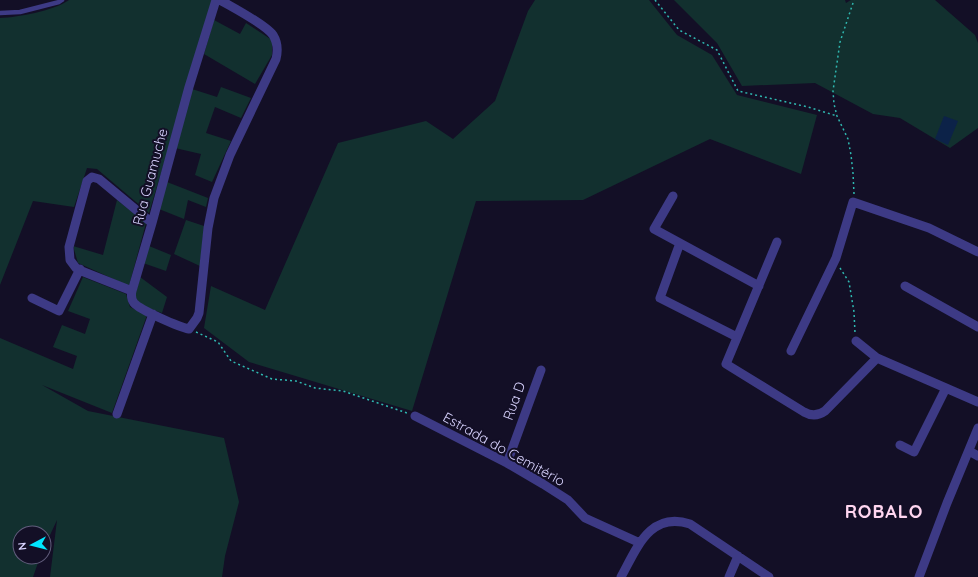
<svg xmlns="http://www.w3.org/2000/svg" width="978" height="577" viewBox="0 0 978 577" font-family="Quicksand,sans-serif">
  <style>
    .green { fill: #12302f }
    .water { fill: #0c2248 }
    .lines { fill: none; stroke-linecap: round; stroke-linejoin: round }
    .path { stroke: #2fb8b0; stroke-width: 1.5; stroke-dasharray: 2 3; stroke-linecap: butt }
    .service { stroke: #3d3a85; stroke-width: 4.5 }
    .minor { stroke: #3d3a85; stroke-width: 9 }
    .labels { text-anchor: middle; dominant-baseline: central; stroke-width: 4; stroke-linejoin: round; paint-order: stroke }
    .street-label { font-size: 14px; fill: #d9d4ff; stroke: #130f26 }
    .district-label { font-size: 18px; font-weight: bold; letter-spacing: 1px; fill: #ffd6f0; stroke: #130f26 }
  </style>
  <rect width="100%" height="100%" fill="#130f26"/>
  <!-- green -->
  <path class="green" d="M69 0H213L149 213 97 169 87 168 74 207 33 201 0 285V18C20 17 53 11 69 0Z
    M535 0H649L677 35 712 55 737 95 817 115 801 174 710 139 583 200 476 201 412 411 249 362 204 328 211 286 265 310 338 143 426 121 453 139 495 101 528 11Z
    M674 0H845L846 3 851 0H935L975 35 978 43V128L950 148 900 118 873 114 815 83 742 86 717 43Z
    M214 20 240 34 246 23 272 40V55L255 84 204 54Z
    M221 87 251 98 241 118 215 107 206 133 231 141 212 182 195 175 201 154 175 148 192 89 217 97Z
    M167 182 208 198 206 207 188 200 184 219 159 209Z
    M117 200 146 223 129 286 78 263 73 246 103 255Z
    M186 220 204 226 200 266 174 254Z
    M149 246 171 255 166 271 143 263Z
    M83 277 126 294 130 307 147 315 112 413 42 385 88 411 224 438 239 502 225 556 222 577H50L57 520 44 548V533H20V557H40L33 577H0V338L73 369 77 356 53 347 62 325 85 334 90 319 68 311Z
    M140 277 167 297 162 313 140 305 135 296Z"/>
  <!-- water -->
  <path class="water" d="M944 116 958 121 948 145 935 139Z"/>
  <g class="lines">
    <!-- path -->
    <path class="path" d="M655 0 679 30 717 50 738 91 808 107 837 116
      M854 194 853 173 851 155 848 139 837 116 834 104 833 91 840 42 854 0
      M840 268 849 282 854 312 855 333
      M196 332 218 342 231 361 272 379 296 381 315 388 343 391 407 413"/>
    <!-- service -->
    <path class="service" d="M0 13 20 12 59 2 62 0"/>
    <!-- minor -->
    <path class="minor" d="M216 0 189 87 152 223 132 291C131 295 131 299 134 303 140 310 179 327 189 329L197 318 199 313 208 228 214 198 230 155 276 59C278 51 278 43 273 35 265 24 232 7 220 0
      M673 196 654 229 759 286
      M777 242 726 364 804 412C811 416 818 416 825 411L877 358
      M680 243 660 298 737 337
      M905 286 978 327
      M132 291 84 272 76 268 70 260 69 247 87 181 92 177 99 179 152 223
      M32 298 59 311 80 269
      M856 341 877 358 978 402
      M791 351 836 258 853 202 929 228 978 252
      M117 414 153 314
      M415 416 507 463 543 484 568 500 585 518 640 543
      M900 445 914 452 946 388
      M969 451 978 456
      M507 463 541 370
      M621 577C637 548 650 511 690 524L769 577
      M729 577 738 556
      M919 577 947 503 978 428"/>
  </g>
  <g class="labels">
    <!-- street labels -->
    <g class="street-label">
      <text transform="translate(150 177) rotate(-75)">Rua Guamuche</text>
      <text transform="translate(514 401) rotate(-70)">Rua D</text>
      <text transform="translate(504 449) rotate(29)">Estrada do Cemitério</text>
    </g>
    <!-- district labels -->
    <g class="district-label">
      <text x="884" y="511">ROBALO</text>
    </g>
  </g>
  <!-- north arrow -->
  <g transform="translate(32 545) rotate(263)"><circle r="19" fill="#130f26" stroke="#625e7d"/>
  <path d="M0-3L7 15L0 10L-7 15Z" fill="#00e5ff"/>
  <text y="-6" font-size="11" font-weight="bold" text-anchor="middle" fill="#d9d4ff">N</text>
  </g>
</svg>
